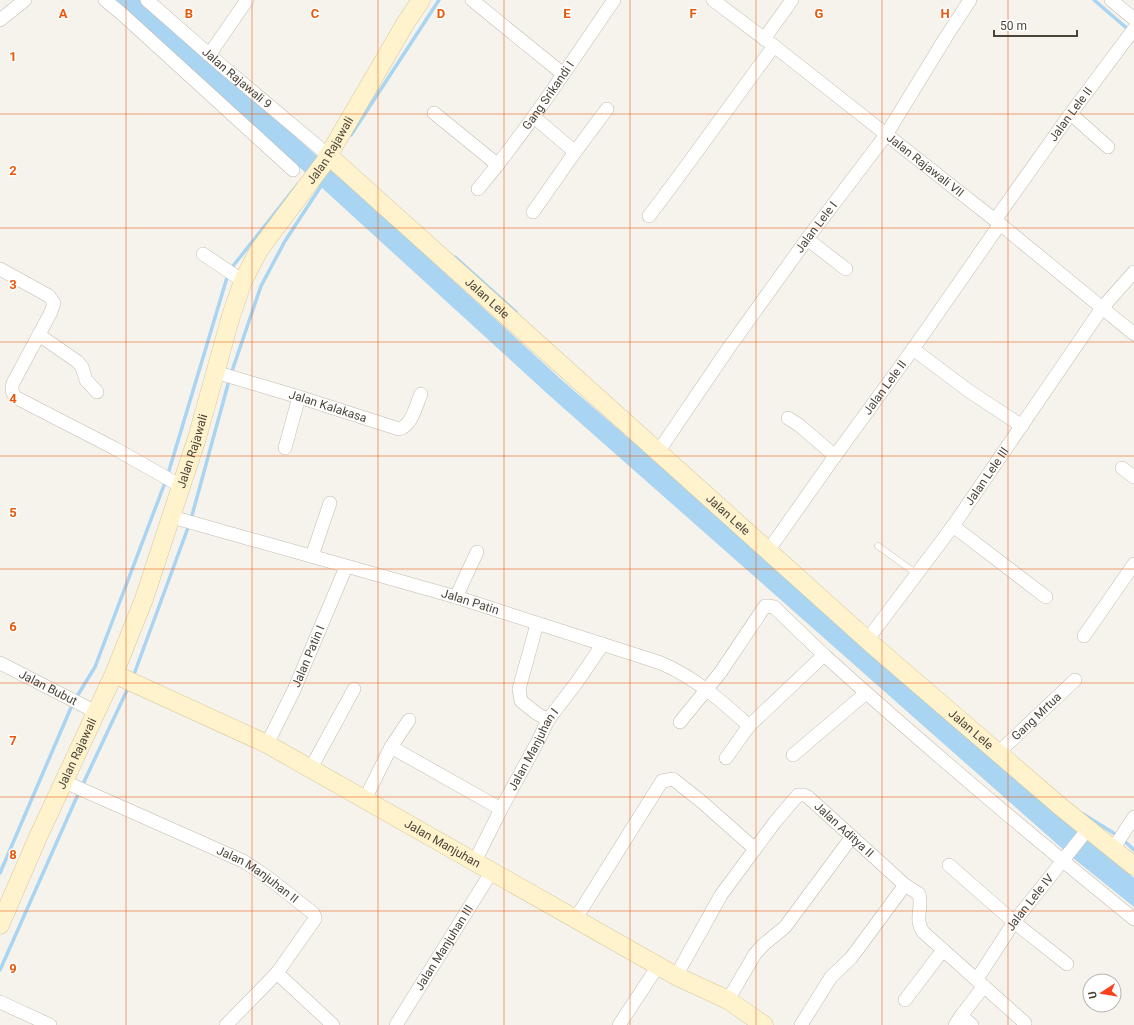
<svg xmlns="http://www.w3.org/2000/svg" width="1134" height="1025" viewBox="0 0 1134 1025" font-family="Roboto,sans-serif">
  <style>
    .water { fill: #a9d4f2 }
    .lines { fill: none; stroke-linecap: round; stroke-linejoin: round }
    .stream { stroke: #a9d4f2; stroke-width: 3.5 }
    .lane-casing { stroke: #c2bbae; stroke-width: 7 }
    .street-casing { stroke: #c2bbae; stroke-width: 14 }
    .secondary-casing { stroke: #d6c79b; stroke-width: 19 }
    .lane { stroke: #fff; stroke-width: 6 }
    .street { stroke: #fff; stroke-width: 13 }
    .secondary { stroke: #fff3cd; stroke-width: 18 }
    .grid { fill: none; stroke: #e8590c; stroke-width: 1; stroke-opacity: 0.55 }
    .labels { text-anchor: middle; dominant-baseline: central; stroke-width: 3; stroke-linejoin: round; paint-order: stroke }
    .street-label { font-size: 12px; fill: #4b4439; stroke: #fff }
    .grid-label { font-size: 13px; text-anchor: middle; font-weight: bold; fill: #e8590c; stroke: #fff; stroke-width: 3; stroke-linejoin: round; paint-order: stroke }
  </style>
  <rect width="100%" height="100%" fill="#f6f3ec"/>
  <!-- water -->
  <path class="water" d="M115 0H144L347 183 564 382 670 474 1082 836 1134 878V907L1073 858 551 397 149 30Z"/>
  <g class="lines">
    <!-- stream -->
    <path class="stream" d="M1094 0 1130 31
      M351 135 439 0
      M455 257 516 312
      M168 474 229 271 298 184
      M191 519 230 377 261 286 285 241 323 183
      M133 677 189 525
      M76 698 95 667 166 480
      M1083 814 1120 837 1134 850
      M0 873 73 703
      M0 970 75 801 129 686"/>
    <!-- lane casing -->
    <g class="lane-casing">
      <path id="lane" d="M878 546 917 574"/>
    </g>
    <!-- street casing -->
    <g class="street-casing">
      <g id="street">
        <path d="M105 0 122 14 293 170"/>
        <path id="s1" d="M147 0 221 65 328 155"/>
        <path d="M472 0 563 74"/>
        <path id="s2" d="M713 0 774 46 1000 224 1134 334"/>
        <path d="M1111 0 1134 19"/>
        <path d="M0 20 25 0"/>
        <path d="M764 39 792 0"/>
        <path d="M209 55 247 0"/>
        <path d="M434 113 498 165"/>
        <path d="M1071 114 1108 147"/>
        <path d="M534 117 575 152"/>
        <path id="s3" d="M478 189C528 129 570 64 614 0"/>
        <path d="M533 212 575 152 607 109"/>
        <path d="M649 216C692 160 732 102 774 46"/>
        <path id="s4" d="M995 220 1066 120 1134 29"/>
        <path d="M807 239 846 269"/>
        <path d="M203 254 243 281"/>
        <path d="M0 269 49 296 54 303 51 312 13 383C11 389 12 392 15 397L114 448 181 486"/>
        <path d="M39 335 78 362 82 367 86 380 97 392"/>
        <path d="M913 349 969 391 1022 426"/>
        <path id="s5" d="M215 372 299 397 399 429C412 426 416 405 421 394"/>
        <path d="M788 418 799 425 835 456"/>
        <path d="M285 448 299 397"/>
        <path id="s6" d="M658 452 728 349 807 239 886 135 946 37 970 0"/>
        <path d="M1122 468 1134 477"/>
        <path id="s7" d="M172 517 456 597 661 663C694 677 723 702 749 726"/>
        <path d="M953 526 1046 597"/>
        <path id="s8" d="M768 551 835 456 913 349 1000 224"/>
        <path d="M312 556 330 503"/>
        <path d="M456 597 477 552"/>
        <path d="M537 624 519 689 521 701 536 713 548 720"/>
        <path d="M1084 636 1134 564"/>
        <path id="s9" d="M867 640 953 526 1102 308 1134 272"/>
        <path id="s10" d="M0 663 96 712"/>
        <path d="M680 722 720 673 765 606H768L774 607 824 655"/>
        <path id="s11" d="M267 744 294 690 346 567"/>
        <path d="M391 747 501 809"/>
        <path id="s12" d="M998 753 1075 680"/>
        <path d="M793 755 866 693"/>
        <path d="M726 758 749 726 824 655C925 746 1029 834 1134 919"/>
        <path d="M311 768 354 689"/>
        <path id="s13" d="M65 782 243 861 263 874 313 913 315 917V919L277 973 226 1025"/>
        <path d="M365 799 391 747 409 720"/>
        <path d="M1113 849 1134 817"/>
        <path id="s14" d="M475 861 501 809 538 741 548 720 577 682 603 644"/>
        <path d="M949 865 1014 922 1067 964"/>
        <path d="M576 918 662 781 673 779 702 802 755 849"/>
        <path d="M277 973 333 1025"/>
        <path id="s15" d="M676 976 721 895 755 849 775 822 798 795H804L808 797 905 885 919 894C923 908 914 918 923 932L1025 1023 1024 1025"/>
        <path id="s16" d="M977 979 1014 922 1088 829"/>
        <path d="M728 1000 755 954 763 945 785 927 851 838"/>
        <path d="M905 1000 943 950"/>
        <path d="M0 1002 50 1025"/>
        <path d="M961 1016 984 986"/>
        <path id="s17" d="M396 1025 492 871"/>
        <path d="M619 1025 658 966"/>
        <path d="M801 1025 831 977 851 958 905 885"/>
        <path d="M955 1025 961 1016 972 1025"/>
      </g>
    </g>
    <!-- secondary casing -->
    <g class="secondary-casing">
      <g id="secondary">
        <path id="s18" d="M328 155 874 646 1061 807 1134 866"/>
        <path id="s19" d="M114 674 267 744 676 976 728 1000 764 1025"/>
        <path id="s20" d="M0 925 38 837 114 674 144 599 197 438 231 316 243 281 259 250 324 163 405 24 421 0"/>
      </g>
    </g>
    <!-- lane -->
    <use href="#lane" class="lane"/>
    <!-- street -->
    <use href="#street" class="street"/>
    <!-- secondary -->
    <use href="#secondary" class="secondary"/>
  </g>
  <!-- grid -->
  <path class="grid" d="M126 0V1025M252 0V1025M378 0V1025M504 0V1025M630 0V1025M756 0V1025M882 0V1025M1008 0V1025M0 114H1134M0 228H1134M0 342H1134M0 456H1134M0 569H1134M0 683H1134M0 797H1134M0 911H1134"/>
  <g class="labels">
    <!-- street labels -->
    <g class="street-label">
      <text stroke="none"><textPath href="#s1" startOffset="119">Jalan Rajawali 9</textPath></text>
      <text stroke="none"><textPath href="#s3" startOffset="117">Gang Srikandi I</textPath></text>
      <text stroke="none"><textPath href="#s4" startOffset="130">Jalan Lele II</textPath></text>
      <text stroke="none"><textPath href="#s20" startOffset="847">Jalan Rajawali</textPath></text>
      <text stroke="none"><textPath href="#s2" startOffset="269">Jalan Rajawali VII</textPath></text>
      <text stroke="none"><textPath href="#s6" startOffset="275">Jalan Lele I</textPath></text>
      <text stroke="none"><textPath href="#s18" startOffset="214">Jalan Lele</textPath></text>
      <text stroke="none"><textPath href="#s8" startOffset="201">Jalan Lele II</textPath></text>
      <text stroke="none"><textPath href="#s5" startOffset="118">Jalan Kalakasa</textPath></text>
      <text stroke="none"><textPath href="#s20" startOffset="512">Jalan Rajawali</textPath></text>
      <text stroke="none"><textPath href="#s9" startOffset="203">Jalan Lele III</textPath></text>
      <text stroke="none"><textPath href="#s18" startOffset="538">Jalan Lele</textPath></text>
      <text stroke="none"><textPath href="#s7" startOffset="310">Jalan Patin</textPath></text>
      <text stroke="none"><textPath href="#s11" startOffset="97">Jalan Patin I</textPath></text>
      <text stroke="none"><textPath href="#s10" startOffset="54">Jalan Bubut</textPath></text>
      <text stroke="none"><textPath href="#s12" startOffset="53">Gang Mrtua</textPath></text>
      <text stroke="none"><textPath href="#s18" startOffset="862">Jalan Lele</textPath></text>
      <text stroke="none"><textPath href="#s14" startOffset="126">Jalan Manjuhan I</textPath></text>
      <text stroke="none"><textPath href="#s20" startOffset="188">Jalan Rajawali</textPath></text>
      <text stroke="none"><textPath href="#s15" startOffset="278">Jalan Aditya II</textPath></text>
      <text stroke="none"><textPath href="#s19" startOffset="370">Jalan Manjuhan</textPath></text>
      <text stroke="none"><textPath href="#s13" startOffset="214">Jalan Manjuhan II</textPath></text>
      <text stroke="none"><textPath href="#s16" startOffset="93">Jalan Lele IV</textPath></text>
      <text stroke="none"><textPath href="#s17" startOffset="91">Jalan Manjuhan III</textPath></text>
    </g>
  </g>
  <g class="grid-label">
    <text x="63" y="18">A</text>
    <text x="189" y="18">B</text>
    <text x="315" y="18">C</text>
    <text x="441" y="18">D</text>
    <text x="567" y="18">E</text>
    <text x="693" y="18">F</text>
    <text x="819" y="18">G</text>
    <text x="945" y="18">H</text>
    <text x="13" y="61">1</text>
    <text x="13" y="175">2</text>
    <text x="13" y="289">3</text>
    <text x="13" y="403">4</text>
    <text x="13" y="517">5</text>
    <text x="13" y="631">6</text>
    <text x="13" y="745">7</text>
    <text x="13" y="859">8</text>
    <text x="13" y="973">9</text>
  </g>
  <!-- north arrow -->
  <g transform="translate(1102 993) rotate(258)"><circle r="19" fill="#ffffff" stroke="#b7b4b0"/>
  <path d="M0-3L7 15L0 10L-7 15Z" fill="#fc3f1d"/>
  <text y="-6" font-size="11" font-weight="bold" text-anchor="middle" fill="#4b4439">U</text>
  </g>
  <!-- scale -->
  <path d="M994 30v6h83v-6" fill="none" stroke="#4b4439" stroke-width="2"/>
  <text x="1000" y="30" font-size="12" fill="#4b4439" stroke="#ffffff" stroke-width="3" paint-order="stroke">50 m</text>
</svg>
